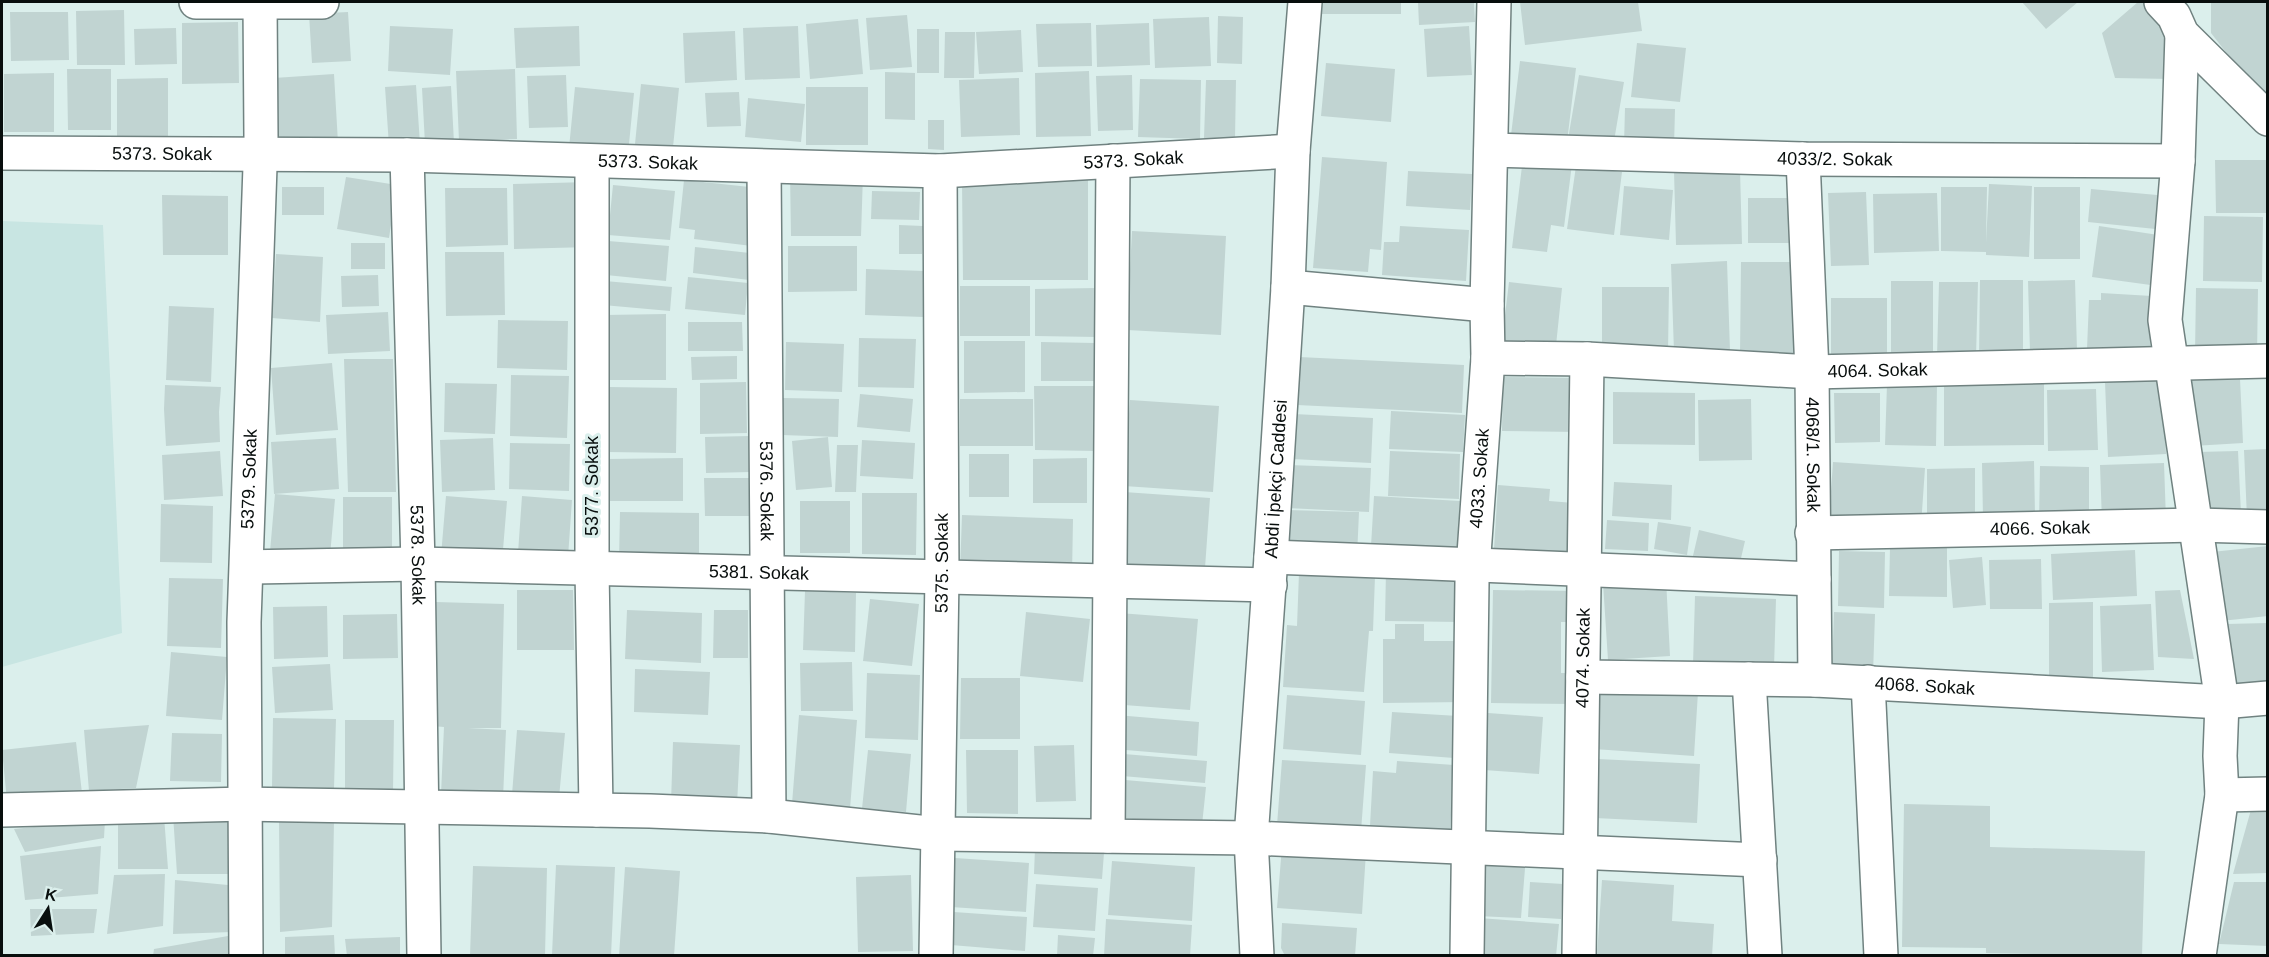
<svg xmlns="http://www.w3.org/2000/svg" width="2269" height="957" viewBox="0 0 2269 957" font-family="Helvetica,sans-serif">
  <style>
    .built { fill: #c8e5e2 }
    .building { fill: #c1d4d2 }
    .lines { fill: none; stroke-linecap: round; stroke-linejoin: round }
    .minor-casing { stroke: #708280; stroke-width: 36 }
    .secondary-casing { stroke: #708280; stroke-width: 36 }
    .minor { stroke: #fff; stroke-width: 33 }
    .secondary { stroke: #fff; stroke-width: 33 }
    .labels { text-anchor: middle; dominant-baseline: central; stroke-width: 6; stroke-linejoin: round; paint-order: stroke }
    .street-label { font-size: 18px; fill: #080e0d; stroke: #dbefec }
  </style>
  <rect width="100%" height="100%" fill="#dbefec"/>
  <!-- built -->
  <path class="built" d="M2 221 103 225 122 633 2 667Z"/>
  <!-- building -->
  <path class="building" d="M1314 2H1401V14H1314Z
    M1418 2H1474L1475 22 1419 25Z
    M1520 2H1638L1642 31 1525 45Z
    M2022 2H2078L2046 29Z
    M2138 2H2142L2173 37 2172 79 2115 78 2102 33Z
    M2211 2H2268V97H2261L2211 33Z
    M124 10 125 65H77L76 11Z
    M10 12H68L69 60 11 61Z
    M348 12 351 61 312 63 309 14Z
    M907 15 912 67 870 70 866 18Z
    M1218 16 1243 17 1242 64 1217 63Z
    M1209 17 1211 66 1155 68 1153 19Z
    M858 19 863 74 810 79 806 24Z
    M238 22 239 83 182 84V23Z
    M1091 23 1092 66 1038 67 1036 24Z
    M1149 23 1150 65 1097 67 1096 25Z
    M390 26 453 29 450 75 388 71Z
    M579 26 580 66 516 68 514 28Z
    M798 26 800 78 745 80 743 28Z
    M1469 26 1472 75 1427 77 1424 29Z
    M176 28 177 64 135 65 134 29Z
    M917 29H939V73H917Z
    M1021 30 1023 72 979 74 976 32Z
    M735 31 737 80 685 83 683 33Z
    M945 32H975L974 78H944Z
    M1637 43 1686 48 1680 102 1631 97Z
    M1520 61 1576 68 1567 142 1511 135Z
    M1326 63 1395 69 1391 122 1321 116Z
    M67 69H111V130H68Z
    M515 69 517 139 459 141 456 71Z
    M1089 71 1091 136 1036 137 1035 73Z
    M885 72 915 73V120L885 119Z
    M54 73V132H4V74Z
    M334 74 338 143 279 147 274 78Z
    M566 75 568 127 529 128 527 76Z
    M1132 75 1133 130 1098 131 1096 76Z
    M1579 75 1624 82 1613 147 1568 139Z
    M168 78V139H117V79Z
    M1019 78 1020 135 961 137 959 80Z
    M1140 79 1201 80 1200 139 1138 137Z
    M1206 80H1236L1235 139 1204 138Z
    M641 84 679 88 673 147 635 144Z
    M416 85 420 144 389 146 385 87Z
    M451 86 454 143 425 144 422 88Z
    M575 87 634 93 628 154 569 148Z
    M806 87H868V145H806Z
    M739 92 741 126 707 127 705 93Z
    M748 98 805 104 801 142 745 137Z
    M1625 108 1675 109 1674 147 1624 145Z
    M928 120H944V150L928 149Z
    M1322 157 1387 162 1381 250 1370 249 1368 272 1313 268Z
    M1523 158 1572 164 1564 227 1551 225 1547 252 1512 248Z
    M2215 160H2268V213H2216Z
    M1576 166 1622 172 1614 235 1567 229Z
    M1740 170 1742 244 1676 245 1674 171Z
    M1408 171 1472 174 1470 210 1406 206Z
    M790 172 863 174 861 236H791Z
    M346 177 397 185 389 238 337 229Z
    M1088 179V280H963L962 180Z
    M684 180 759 188 752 246 694 239 695 230 679 228Z
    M589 182 590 247 514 249 513 184Z
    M1989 184 2032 186 2029 257 1986 255V252L1941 251V187H1987L1986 243Z
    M613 185 675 191 670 240 608 235Z
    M1624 186 1673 190 1669 240 1620 235Z
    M282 187H324V215H282Z
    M2034 187H2080V259H2034Z
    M445 188H507L508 245 446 247Z
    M2091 189 2168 196 2165 230 2088 222Z
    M872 191 920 192 919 220 871 219Z
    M1866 192 1869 265 1831 266 1828 193Z
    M1937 193 1939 251 1874 253 1873 194Z
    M162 195 228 196V255H163Z
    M1748 198H1799V243H1748Z
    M2204 216 2263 217 2262 282 2203 281Z
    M899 225 923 226 922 254H899Z
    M1400 226 1469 230 1466 281 1382 275 1384 242H1399Z
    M2099 226 2165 236 2158 286 2092 277Z
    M1132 231 1226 236 1221 335 1127 330Z
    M608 241 669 246 666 281 606 275Z
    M351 243H385V269H351Z
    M788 246H857V291L788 292Z
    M695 247 759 254 757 281 693 273Z
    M445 252H504L505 315 446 316Z
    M276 254 323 257 320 322 272 318Z
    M1727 261 1730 351 1674 352 1671 264Z
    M1741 262H1800L1798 357 1740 355Z
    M866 269 925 271 924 317 865 315Z
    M378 275 379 306 342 307 341 276Z
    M688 277 748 283 745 315 685 309Z
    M1980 280H2023V359H1979Z
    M2075 280 2077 351 2030 352 2028 281Z
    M605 281 672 287 670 311 603 305Z
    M1891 281H1933V357L1891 356Z
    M1509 282 1562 288 1555 355 1501 349Z
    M1939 282H1978L1976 357H1937Z
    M960 286H1030V336H960Z
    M1602 287H1669L1668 352 1602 351Z
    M1097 288V337L1035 336V289Z
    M2196 288 2258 289 2257 356 2195 354Z
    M2101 293 2152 296 2150 352 2087 349 2089 300H2101Z
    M1831 298H1887V358H1831Z
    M169 306 214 308 211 382 166 380Z
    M388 312 390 351 328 354 326 315Z
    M666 314V380H606L605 315Z
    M498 320 568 321 567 370 497 368Z
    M688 322H742L743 351H688Z
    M859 338 916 339 914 388 858 387Z
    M964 341H1025V392L964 393Z
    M786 342 844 344 842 392 785 390Z
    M1041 342 1095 343V381H1041Z
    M737 356V379L692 380 691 357Z
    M1299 357 1464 365 1462 413 1297 405Z
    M344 359H393L396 492H348Z
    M332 363 338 430 276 435 271 368Z
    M511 375 569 376 567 438 510 436Z
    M1503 377 1579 378 1578 432 1502 431Z
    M2240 379 2243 443 2193 446 2189 381Z
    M2163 380 2166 454 2108 457 2105 382Z
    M746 382 747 433 700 434V383Z
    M445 383 497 384 495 434 444 432Z
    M1887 384 1937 385 1936 446 1885 445Z
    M1944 384H2044V445L1944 446Z
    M165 385 221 387 219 412 220 442 166 446 164 409Z
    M1034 386H1098V451L1035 450Z
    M609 387 677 388 676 453 608 452Z
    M2096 389 2098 450 2048 451 2047 390Z
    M1613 392 1695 393V445L1613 444Z
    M1834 393H1880V442L1835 443Z
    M860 394 913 399 910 432 857 427Z
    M783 398 839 399 838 437 782 435Z
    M960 399H1033V446H960Z
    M1751 399 1752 460 1699 461 1698 400Z
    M1130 400 1219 406 1213 492 1124 486Z
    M1391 411 1465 415 1463 452 1389 449Z
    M1294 414 1373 418 1371 463 1292 459Z
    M750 436 751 472 706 473 705 437Z
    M828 437 832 487 796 490 792 441Z
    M336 438 339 489 274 494 271 442Z
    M493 438 495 490 442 492 440 440Z
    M862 440 915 443 913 479 860 476Z
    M510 443 570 444 569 491 509 489Z
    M837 445H858L856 492H835Z
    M2268 449V517L2247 518 2244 450Z
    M220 451 223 496 164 500 162 455Z
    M1390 451 1460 454 1459 499 1388 496Z
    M2238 451 2241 514 2200 516 2197 452Z
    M969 454H1009V497H969Z
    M683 458V501H608V459Z
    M1087 458V503H1033V459Z
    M2034 461 2035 516 1983 518 1982 463Z
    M1833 462 1925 468 1921 526 1829 520Z
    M2164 463 2166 520 2102 522 2100 465Z
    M1289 465 1371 468 1369 512 1287 508Z
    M2040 466 2089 467V525L2039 524Z
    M1975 468V522H1927V469Z
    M704 478H749L750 516H705Z
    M1614 482 1672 485 1671 520 1612 516Z
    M1498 485 1550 489 1549 501 1574 503 1571 555 1494 549Z
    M1124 492 1210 498 1204 582 1118 576Z
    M862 493H917L916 555 862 554Z
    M275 494 335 499 330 556 270 552Z
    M446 496 507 501 502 562 441 556Z
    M522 496 572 500 568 557 518 553Z
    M1374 496 1460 501 1457 551 1371 546Z
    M343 497H392V555H343Z
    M800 501H850V553H800Z
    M161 504 213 506 212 563 160 562Z
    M1287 510 1359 512 1357 556 1277 552Z
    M620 512 699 513V563L619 562Z
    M962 515 1073 519 1072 575 960 572Z
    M1607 520 1649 523 1648 551 1605 549Z
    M1658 522 1691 527 1687 555 1654 549Z
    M1699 530 1745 541 1738 571 1692 560Z
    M2268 546V616L2221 621 2212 552Z
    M1890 547 1947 548V597L1889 596Z
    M2135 550 2137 596 2053 600 2051 554Z
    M1839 551 1885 552 1884 608 1838 606Z
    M1982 557 1986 605 1953 608 1949 560Z
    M2041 559 2042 609H1990L1989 560Z
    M1386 570H1461V622L1385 621Z
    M1299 573 1375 576 1373 631H1369L1364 692 1283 687 1287 625 1297 626Z
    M169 578 223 579 221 648 167 646Z
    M1666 579 1670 656 1608 660 1603 583Z
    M517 590H573L574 650H517Z
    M1493 590 1578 591 1577 622H1561V673H1574L1573 704 1491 703Z
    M2180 590 2194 659 2158 657 2155 591Z
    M805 591 856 593 855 652 803 650Z
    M1695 596 1776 599 1774 668 1693 665Z
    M870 599 919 604 912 666 863 661Z
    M436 602 504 604 501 728H468L506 730 503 798 441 794 444 727 432 726Z
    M2093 602V679H2049V603Z
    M2151 604 2154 670 2102 672 2100 606Z
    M327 606 328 657 274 659 273 607Z
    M627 610 702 613 701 663 625 659Z
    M714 610H748V658H713Z
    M1026 612 1090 619 1083 682 1020 676Z
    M1834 612 1875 614 1873 674 1832 672Z
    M1119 613 1198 619 1190 710 1111 704Z
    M397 614 398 658 343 659V615Z
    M2268 623V684L2227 685 2226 624Z
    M1395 624H1424V641H1465V702L1383 703V639H1395Z
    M171 652 227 657 222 720 166 716Z
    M852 662 853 711H801L800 663Z
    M330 664 333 710 275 713 272 667Z
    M635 669 710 672 708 715 634 712Z
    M867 673 920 675 918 740 865 738Z
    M961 678H1020V739H960Z
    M1598 685 1698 692 1694 756 1594 749Z
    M1287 695 1365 701 1361 755 1283 749Z
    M1392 712 1458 716 1454 758 1389 753Z
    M1488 713 1543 717 1539 774 1484 770Z
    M799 715 857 720 850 809 792 804Z
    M1116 715 1199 722 1197 756 1114 749Z
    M273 718 336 719 334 788 272 787Z
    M345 720H394L393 791H345Z
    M149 725 136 788 89 791 84 730Z
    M517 730 565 733 559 798 512 795Z
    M172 733 222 734 221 782 170 781Z
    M76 742 82 793 7 801 2 750Z
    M673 742 740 745 737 805 671 803Z
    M1074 745 1076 801 1036 802 1034 746Z
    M868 750 911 754 906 812 862 809Z
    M966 750H1018V814L967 813Z
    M1124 754 1207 761 1205 783 1122 776Z
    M1598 759 1700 764 1697 823 1595 818Z
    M1282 760 1366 765 1361 831 1277 825Z
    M1397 761 1454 765 1450 831 1370 826 1373 771 1396 773Z
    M1125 780 1206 787 1202 825 1122 818Z
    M1904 804 1990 806V847L2145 851 2142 956 1986 953V948L1902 947Z
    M2268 805V873L2233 874 2252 806Z
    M173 815 230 821 232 874H177Z
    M164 816 168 869H118V820Z
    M105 820 104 838 25 852 14 829Z
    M279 821H334L332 927 280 932Z
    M101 846 98 894 25 900 20 856Z
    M1282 846 1366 852 1362 914 1277 908Z
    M1035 848 1104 853 1102 879 1034 874Z
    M1481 853 1526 856 1521 918 1477 916Z
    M955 858 1029 863 1026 912 951 907Z
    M1112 861 1195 867 1192 921 1108 915Z
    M556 865 615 867 611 956 552 955Z
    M473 866 547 868 545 956H470Z
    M625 867 680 871 674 956H619Z
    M165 874 163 926 107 934 114 875Z
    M911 875 913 951 858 952 856 877Z
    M175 880 228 885 232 932 173 934Z
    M1602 880 1674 885 1672 921 1714 924 1712 956H1597Z
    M1530 882 1563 884 1561 919 1528 917Z
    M2234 882H2268V946L2219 944Z
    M1036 884 1098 888 1095 931 1033 927Z
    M30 909H97L94 933 31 936Z
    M954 912 1027 917 1025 951 951 945Z
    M1479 918 1559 924 1556 956 1477 955Z
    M1106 919 1192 925 1190 956H1104Z
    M1282 923 1357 928 1355 956H1285L1281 948Z
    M334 935 335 956H285V937Z
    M1058 935 1095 938 1093 956H1057Z
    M228 936V956H153L154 949Z
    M400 937V956H347L345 939Z"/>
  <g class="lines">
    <!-- minor casing -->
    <g class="minor-casing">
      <g id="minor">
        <path d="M196 2H322"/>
        <path d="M2161 2 2174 16 2182 34 2268 119"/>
        <path d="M2182 34 2178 161 2165 320 2222 702 2220 756 2222 795 2199 956"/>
        <path id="s1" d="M1491 150 1803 159 2178 161"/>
        <path id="s2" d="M2 153 407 155 940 171 1293 151"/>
        <path id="s3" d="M407 155 418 564 424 956"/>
        <path id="s4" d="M1803 159 1812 372 1815 680"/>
        <path d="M592 162V569L596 810"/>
        <path id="s5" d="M764 167 769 816"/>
        <path d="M1288 287 1487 305"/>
        <path id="s6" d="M1488 358 1587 359 1812 372 2268 361"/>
        <path id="s7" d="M1812 533 2197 525 2268 527"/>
        <path d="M1271 557C1452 564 1633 570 1814 579"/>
        <path id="s8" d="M247 567 418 564 1270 585"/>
        <path id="s9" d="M1583 677 1815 680 2222 702 2268 698"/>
        <path d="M1749 679 1765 956"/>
        <path d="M1868 682 1881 956"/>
        <path d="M2222 795 2268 794"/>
        <path d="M2 810 246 804 650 811 769 816 938 834 1251 838 1760 860"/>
        <path d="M1108 836 1113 161"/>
        <path id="s10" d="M246 956 244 622 261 138 260 2"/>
        <path id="s11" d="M936 956 942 576 940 171"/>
        <path id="s12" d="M1467 956 1472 582 1488 358 1487 305 1494 2"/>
        <path id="s13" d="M1579 956 1587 359"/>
      </g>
    </g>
    <!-- secondary casing -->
    <g class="secondary-casing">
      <g id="secondary">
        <path id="s14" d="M1257 956 1251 838 1271 557 1288 287 1293 151 1305 2"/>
      </g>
    </g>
    <!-- minor -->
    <use href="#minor" class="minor"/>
    <!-- secondary -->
    <use href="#secondary" class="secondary"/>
  </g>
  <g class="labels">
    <!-- street labels -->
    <g class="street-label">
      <text stroke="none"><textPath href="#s2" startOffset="160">5373. Sokak</textPath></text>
      <text stroke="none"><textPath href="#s1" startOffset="344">4033/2. Sokak</textPath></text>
      <text stroke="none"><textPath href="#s2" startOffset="1132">5373. Sokak</textPath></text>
      <text stroke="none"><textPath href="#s2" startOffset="646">5373. Sokak</textPath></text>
      <text stroke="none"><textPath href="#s6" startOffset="390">4064. Sokak</textPath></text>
      <text stroke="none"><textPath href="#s4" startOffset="296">4068/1. Sokak</textPath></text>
      <text stroke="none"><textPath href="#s10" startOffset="477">5379. Sokak</textPath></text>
      <text stroke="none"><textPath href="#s12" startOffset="478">4033. Sokak</textPath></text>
      <text stroke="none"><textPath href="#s14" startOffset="478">Abdi İpekçi Caddesi</textPath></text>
      <text transform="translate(592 486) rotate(-90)">5377. Sokak</text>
      <text stroke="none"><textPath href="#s5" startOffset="324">5376. Sokak</textPath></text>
      <text stroke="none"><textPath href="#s7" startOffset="228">4066. Sokak</textPath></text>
      <text stroke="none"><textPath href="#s3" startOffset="400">5378. Sokak</textPath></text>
      <text stroke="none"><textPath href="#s11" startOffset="393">5375. Sokak</textPath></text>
      <text stroke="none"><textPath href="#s8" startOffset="512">5381. Sokak</textPath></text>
      <text stroke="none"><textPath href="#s13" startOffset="298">4074. Sokak</textPath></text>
      <text stroke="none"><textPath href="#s9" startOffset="342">4068. Sokak</textPath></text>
    </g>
  </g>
  <!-- border -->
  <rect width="2269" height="957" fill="none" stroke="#080e0d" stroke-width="6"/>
  <!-- north arrow -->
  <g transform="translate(48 909) rotate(12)" stroke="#dbefec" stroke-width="4.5" paint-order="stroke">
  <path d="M0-4.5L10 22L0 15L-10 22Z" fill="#080e0d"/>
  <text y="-9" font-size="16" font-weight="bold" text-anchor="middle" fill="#080e0d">K</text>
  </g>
</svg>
